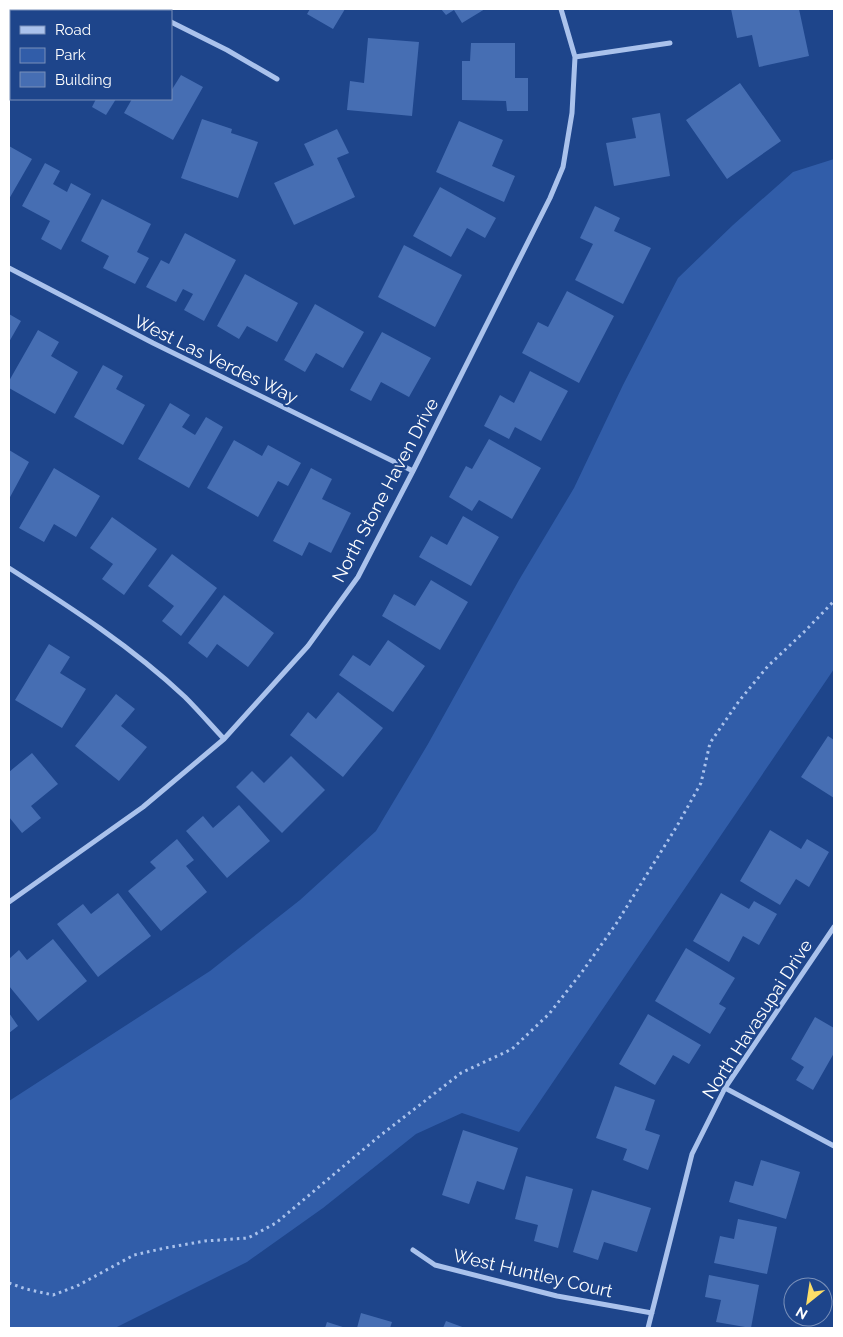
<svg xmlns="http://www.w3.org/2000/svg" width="843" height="1337" viewBox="0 0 843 1337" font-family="Raleway,sans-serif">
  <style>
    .green { fill: #315da9 }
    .building { fill: #466eb3 }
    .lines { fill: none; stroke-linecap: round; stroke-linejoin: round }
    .path { stroke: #aac2ec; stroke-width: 3; stroke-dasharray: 2.5 4; stroke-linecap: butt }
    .minor { stroke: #aac2ec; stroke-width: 5 }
    .labels { text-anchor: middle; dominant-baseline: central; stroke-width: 4.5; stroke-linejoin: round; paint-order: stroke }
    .street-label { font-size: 18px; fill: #fff; stroke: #1e458b }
  </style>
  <rect width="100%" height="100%" fill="#1e458b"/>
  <!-- green -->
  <path class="green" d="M834 159V669L519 1132 462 1113 416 1134 323 1208 247 1262 115 1328H9V1101L210 971 300 900 376 831 428 744 519 580 574 488 623 385 678 278 733 225 793 172Z"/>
  <!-- building -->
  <path class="building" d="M12 9 20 11H11V71L9 70V14Z
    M48 9H58L62 11H46Z
    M310 9H345L333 29 307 14Z
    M441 9H485L462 23 454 10 446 15Z
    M731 9H799L809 56 759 67 752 35 737 38Z
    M368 38 419 42 412 116 347 110 350 81 364 83Z
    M471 43H515V78H528V111H507L506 101 462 100V61H470Z
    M181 75 203 87 173 140 124 113 132 99H171V91Z
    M740 83 781 141 727 179 686 120Z
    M96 99H116L106 115 92 107Z
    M660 113 670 176 614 186 606 143 636 138 632 118Z
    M202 119 232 129 231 133 258 142 238 198 181 178Z
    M459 121 503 140 492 166 515 176 504 202 436 172Z
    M337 129 349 153 337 158 355 197 294 225 274 183 314 165 304 144Z
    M9 146 32 159 9 199Z
    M45 163 60 171 53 184 67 192 71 183 91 194 61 250 41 239 50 221 22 206Z
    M440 187 496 218 485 238 467 228 451 257 413 236Z
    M102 199 151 224 137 252 149 258 135 284 103 268 109 256 81 241Z
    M595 206 620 218 614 231 651 248 623 304 575 280 593 244 580 238Z
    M185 233 236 260 204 321 184 310 193 294 183 289 176 302 146 287 161 260 169 264Z
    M404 245 462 275 435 327 378 297Z
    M245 274 298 303 277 342 247 326 239 339 217 326Z
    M567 291 614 316 579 383 522 353 538 322 548 327Z
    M315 304 364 332 343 368 316 353 305 372 284 360Z
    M9 314 21 321 9 342Z
    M38 330 59 342 51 356 78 372 55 414 9 388V381Z
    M382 332 431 358 409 397 381 382 371 401 350 390Z
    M103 365 123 376 116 389 145 405 123 445 74 417Z
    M530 371 568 391 541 441 515 427 509 439 484 426 500 395 514 403Z
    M170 403 190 415 182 427 195 435 206 417 223 427 189 488 138 459Z
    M489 439 541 468 512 519 479 500 472 511 449 497 466 466 472 469Z
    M234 440 262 456 268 445 301 463 288 486 278 481 258 517 207 488Z
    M9 450 29 462 9 499Z
    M54 468 100 496 76 537 54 524 44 542 19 528Z
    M311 468 332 479 322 499 351 513 331 553 309 542 302 556 273 541Z
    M463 516 499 537 471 586 419 557 431 536 447 545Z
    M112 517 157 549 124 595 102 579 113 564 90 548Z
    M172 554 217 588 181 636 162 621 174 606 148 586Z
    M431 580 468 602 440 650 382 616 394 594 415 606Z
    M224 595 274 633 248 667 217 644 207 658 188 643Z
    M388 640 425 666 393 712 339 675 353 655 370 666Z
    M49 644 70 657 60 673 86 689 62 728 15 700Z
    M338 692 383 728 343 777 290 735 308 712 316 719Z
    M116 694 135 709 121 726 147 747 119 781 75 746Z
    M828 736 834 740V798L801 777Z
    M32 753 58 784 31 806 41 818 22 833 9 817V772Z
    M291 756 325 790 282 833 236 787 252 771 264 783Z
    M239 805 270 841 227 878 186 831 203 816 213 828Z
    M770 830 801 849 807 839 829 852 809 887 796 879 780 905 740 881Z
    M177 839 194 860 186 866 207 892 161 931 128 891 156 868 150 862Z
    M118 893 151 936 98 977 57 924 83 904 91 914Z
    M721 893 749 909 754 901 777 914 759 945 743 936 729 962 693 941Z
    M53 939 87 981 38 1021 9 986V959L19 950 27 960Z
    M686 948 735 978 719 1004 726 1008 710 1034 655 1001Z
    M9 1013 18 1026 9 1033Z
    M648 1014 701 1045 689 1064 673 1055 655 1085 619 1064Z
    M815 1017 834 1028V1053L813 1090 796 1080 804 1067 791 1059Z
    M615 1086 655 1100 645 1130 660 1135 648 1170 623 1160 627 1149 596 1138Z
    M463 1130 518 1148 504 1190 477 1181 469 1204 442 1195Z
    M761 1160 800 1172 786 1219 729 1202 735 1181 753 1186Z
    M526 1176 573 1189 558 1248 534 1241 538 1225 515 1219Z
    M592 1190 651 1208 637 1252 604 1242 598 1260 573 1252Z
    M738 1219 777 1227 767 1274 714 1263 720 1236 734 1239Z
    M709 1275 759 1285 751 1328 716 1322 721 1300 705 1297Z
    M361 1313 392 1322 390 1328H357Z
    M446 1321 465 1328H443Z
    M327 1322 346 1328H325Z"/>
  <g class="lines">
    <!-- path -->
    <path class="path" d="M9 1283 26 1289 53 1295 77 1286 134 1255 165 1248 205 1241 248 1238 276 1223 377 1138 461 1073 512 1049 549 1014 582 972 616 924 677 826 701 783 710 743 739 701 768 666 805 631 834 601"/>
    <!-- minor -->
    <path class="minor" d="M146 9 151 11
      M171 22 227 50 277 79
      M575 57 670 43
      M9 268 153 343 413 471
      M9 568C70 607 132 647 185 697 198 710 211 725 224 739
      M9 902 143 807 224 739 308 646 358 577 413 471 550 198 563 167 572 113 575 57 561 9
      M725 1088 834 1146
      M413 1250 435 1265 557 1296 652 1313
      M648 1328 692 1154 725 1088 834 927"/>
  </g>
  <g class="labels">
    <!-- street labels -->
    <g class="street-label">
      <text transform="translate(216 359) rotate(26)">West Las Verdes Way</text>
      <text transform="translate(385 490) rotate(-62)">North Stone Haven Drive</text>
      <text transform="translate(757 1019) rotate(-57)">North Havasupai Drive</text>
      <text transform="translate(533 1273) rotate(13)">West Huntley Court</text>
    </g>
  </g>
  <!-- border -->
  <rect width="843" height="1337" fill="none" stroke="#ffffff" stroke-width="20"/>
  <!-- legend -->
  <rect x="10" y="10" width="162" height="90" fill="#1e458b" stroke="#788fb9"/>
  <rect x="20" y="26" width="25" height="8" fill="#aac2ec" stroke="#788fb9"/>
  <text x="55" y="35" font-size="15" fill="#ffffff">Road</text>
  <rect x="20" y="48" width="25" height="15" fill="#315da9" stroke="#788fb9"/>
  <text x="55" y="60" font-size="15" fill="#ffffff">Park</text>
  <rect x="20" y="72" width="25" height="15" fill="#466eb3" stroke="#788fb9"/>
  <text x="55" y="85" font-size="15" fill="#ffffff">Building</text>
  <!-- north arrow -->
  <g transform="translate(808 1302) rotate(210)"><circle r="24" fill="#1e458b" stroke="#788fb9"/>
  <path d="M0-4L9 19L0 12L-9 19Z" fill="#fbdd68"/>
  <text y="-8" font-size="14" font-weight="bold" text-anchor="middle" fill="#ffffff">N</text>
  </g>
</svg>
